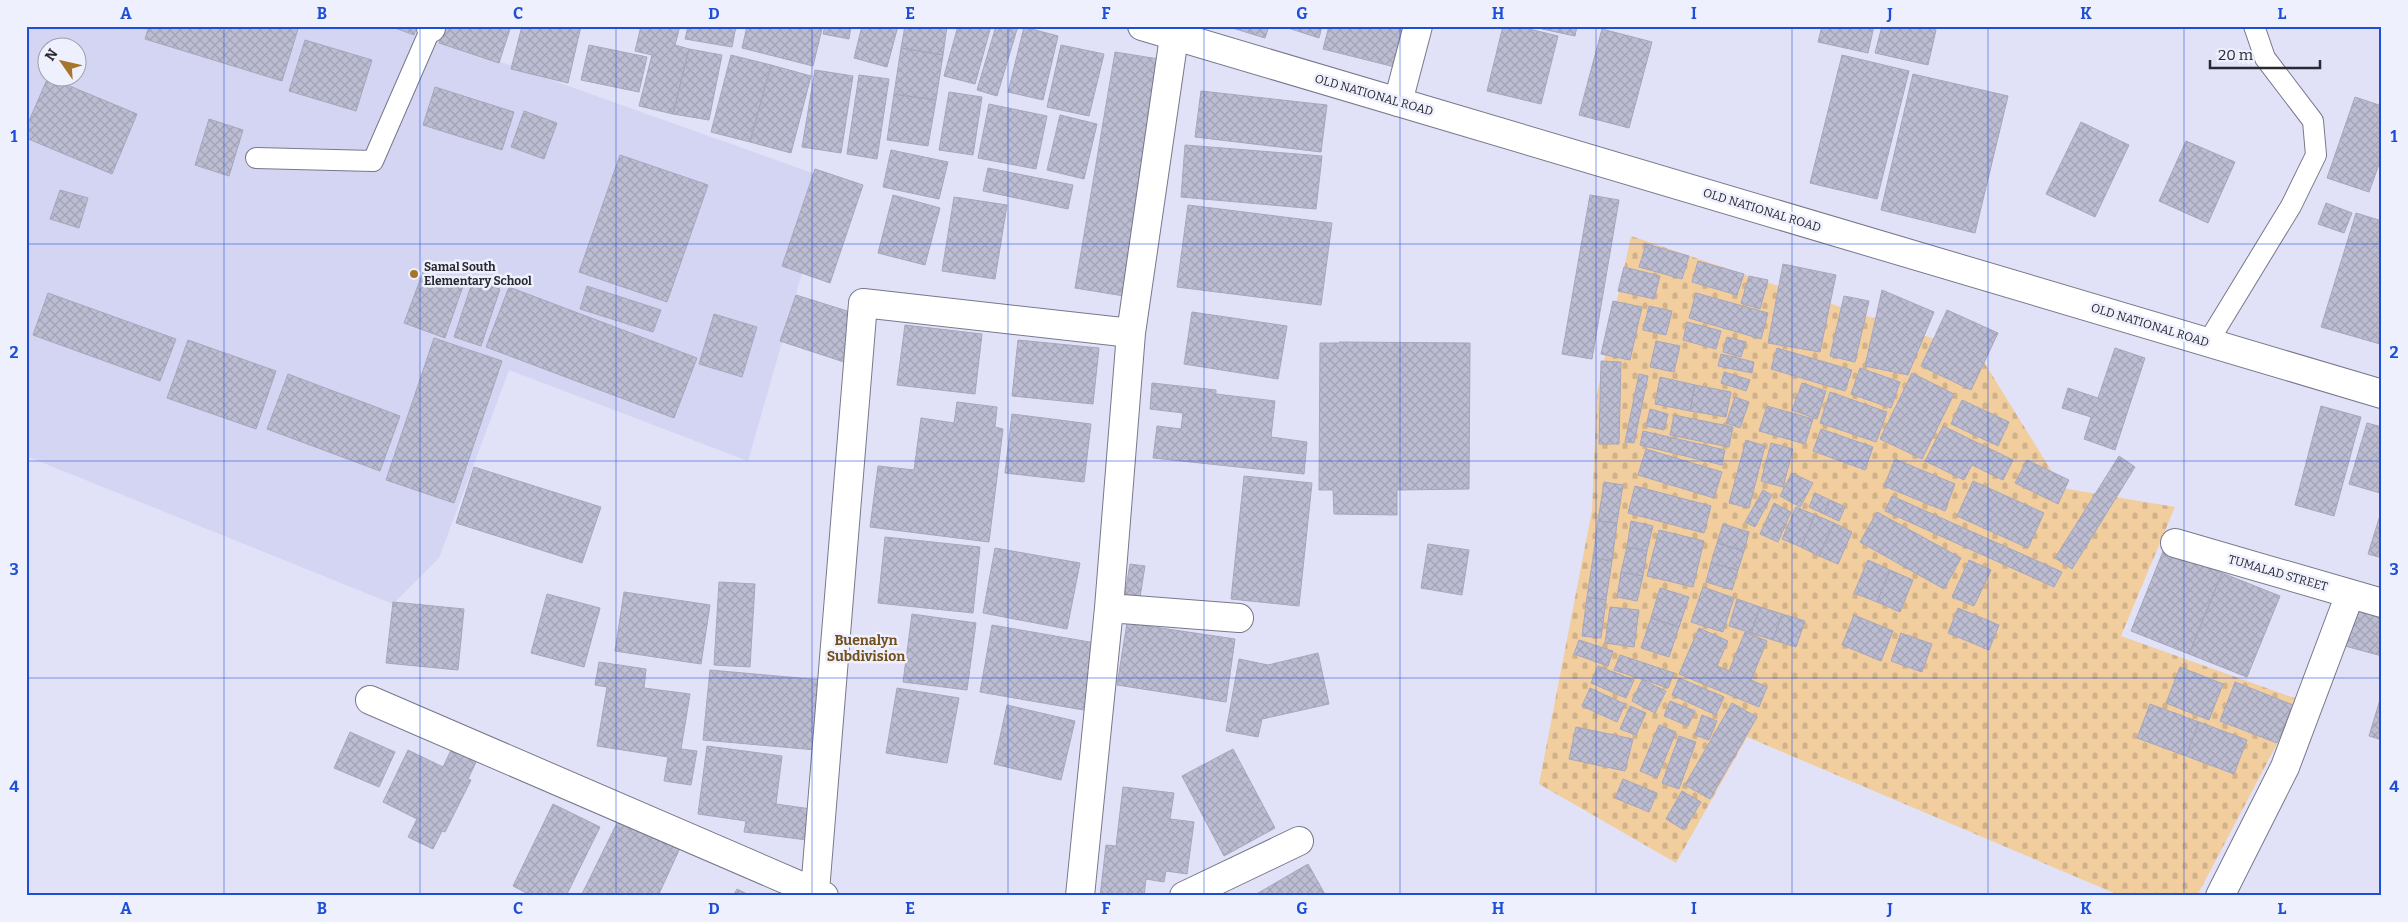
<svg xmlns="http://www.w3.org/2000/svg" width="2408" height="922" viewBox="0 0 2408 922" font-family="Bitter,serif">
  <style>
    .built { fill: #d3d5f2; fill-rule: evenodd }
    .cemetery { fill: url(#cemetery-stones) }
    .building { fill: url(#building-cross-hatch); stroke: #a6a7bc }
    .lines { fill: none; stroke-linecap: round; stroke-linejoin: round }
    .service-casing { stroke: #77788b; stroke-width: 22 }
    .minor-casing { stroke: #77788b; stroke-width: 30 }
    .secondary-casing { stroke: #77788b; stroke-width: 30 }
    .service { stroke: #fff; stroke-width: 20 }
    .minor { stroke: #fff; stroke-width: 28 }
    .secondary { stroke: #fff; stroke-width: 28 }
    .grid { fill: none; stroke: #1d4ed8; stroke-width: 1; stroke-opacity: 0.55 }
    .poi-dot { fill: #a5752a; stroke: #eff0fd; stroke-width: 2 }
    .labels { text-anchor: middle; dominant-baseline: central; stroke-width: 5; stroke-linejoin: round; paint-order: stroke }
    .street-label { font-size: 12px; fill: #292932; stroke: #eff0fd }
    .poi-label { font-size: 12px; font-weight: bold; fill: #292932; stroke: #eff0fd; text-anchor: start }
    .neighbourhood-label { font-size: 14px; font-weight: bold; fill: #72501d; stroke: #eff0fd }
    .neatline { fill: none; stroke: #1d4ed8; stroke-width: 2 }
    .grid-label { font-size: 16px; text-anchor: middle; font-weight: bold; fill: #1d4ed8 }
  </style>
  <defs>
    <pattern id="cemetery-stones" width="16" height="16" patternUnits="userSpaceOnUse" patternTransform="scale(1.25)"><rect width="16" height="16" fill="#f2ce9f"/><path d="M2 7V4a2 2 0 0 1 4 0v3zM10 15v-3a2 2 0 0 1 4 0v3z" fill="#d0b189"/></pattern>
    <pattern id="building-cross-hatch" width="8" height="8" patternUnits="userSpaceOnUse" patternTransform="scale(1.25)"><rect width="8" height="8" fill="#bcbdd2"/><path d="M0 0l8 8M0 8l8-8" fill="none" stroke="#a2a2b5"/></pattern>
  </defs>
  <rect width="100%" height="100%" fill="#e1e2f8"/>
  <!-- built -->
  <path class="built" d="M26 26H400L829 179 748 461 509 370 439 558 393 604 26 456ZM48 48H78V78H48Z"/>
  <!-- cemetery -->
  <path class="cemetery" d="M1631 236 1979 354 2062 488 2175 507 2121 636 2300 700 2197 896H2121L1747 737 1676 863 1539 784 1592 510 1597 393Z"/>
  <!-- building -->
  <path class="building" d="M149 26H289L298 29 282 81 145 39Z
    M390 26H417L414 35Z
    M445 26H511L499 63 439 43Z
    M522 26H581L568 83 511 69Z
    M641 26H680L675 45 689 49 673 114 639 106 652 55 635 51Z
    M688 26H736L732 47 685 39Z
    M747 26H810L822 29 813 66 742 48Z
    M825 26H851L849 39 823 34Z
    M862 26H898L887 67 854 58Z
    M905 26H947L943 55 901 48Z
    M958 26H991L975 84 944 76Z
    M996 26H1018L997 96 977 90Z
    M1226 26H1269L1265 38Z
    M1282 26H1322L1319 38Z
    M1329 26H1409L1399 68 1323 49Z
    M1503 26H1517L1558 36 1541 104 1487 91Z
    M1542 26H1577L1575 36 1542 29Z
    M1822 26H1874L1868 53 1818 42Z
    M1882 26H1923L1936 30 1928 65 1875 53Z
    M1024 27 1058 36 1043 100 1008 92Z
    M1602 29 1652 42 1629 128 1579 115Z
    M305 40 372 60 356 111 289 91Z
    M589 45 647 57 639 92 581 80Z
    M1061 45 1104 54 1089 116 1047 107Z
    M901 48 943 55 936 100 894 94Z
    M689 49 722 55 709 120 673 114Z
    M1115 52 1165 60 1124 296 1075 288Z
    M731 55 771 65 750 142 711 132Z
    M1842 55 1909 71 1877 199 1810 183Z
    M771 65 811 76 791 153 750 142Z
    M815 70 853 76 841 153 802 147Z
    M1913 74 2008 96 1975 233 1881 210Z
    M859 75 889 79 877 159 847 154Z
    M48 77 137 114 112 174 26 138V128Z
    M435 87 514 112 502 150 423 125Z
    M1201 91 1327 105 1321 152 1195 137Z
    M949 92 982 97 973 155 939 150Z
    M894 94 936 100 928 146 887 140Z
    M2355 97 2382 106V156L2369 192 2327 178Z
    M989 104 1047 116 1036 169 978 158Z
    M524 111 557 123 544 159 511 147Z
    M1060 115 1097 124 1084 179 1047 170Z
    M209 119 243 130 229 176 195 165Z
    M2081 122 2129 145 2095 217 2046 194Z
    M2186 141 2235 162 2208 223 2159 201Z
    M1185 145 1322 156 1316 209 1181 197Z
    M891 150 948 162 939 199 883 187Z
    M620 155 708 185 667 302 579 272Z
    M988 168 1073 185 1068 209 983 191Z
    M815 169 863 185 830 283 782 266Z
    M60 190 88 198 79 228 50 219Z
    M893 195 940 208 925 265 878 253Z
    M1590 195 1619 200 1592 359 1562 354Z
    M954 197 1007 205 995 279 942 271Z
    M2326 203 2352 213 2344 233 2318 224Z
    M1188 205 1332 223 1321 305 1177 287Z
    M2356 213 2382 221V338L2380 344 2321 327Z
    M1646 244 1689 256 1682 279 1639 267Z
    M1698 261 1744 274 1737 295 1692 282Z
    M1783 264 1836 275 1820 352 1768 343Z
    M1624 267 1660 276 1654 299 1618 291Z
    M423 272 463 286 445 338 404 323Z
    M1749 276 1768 280 1760 309 1741 303Z
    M473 280 500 289 481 346 454 337Z
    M587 286 661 310 653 332 580 309Z
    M509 287 697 358 674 418 486 347Z
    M1882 290 1934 312 1908 375 1865 366Z
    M48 293 176 339 160 381 33 335Z
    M1696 293 1768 313 1761 339 1689 318Z
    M796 295 860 315 844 362 780 341Z
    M1844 296 1869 301 1855 362 1830 356Z
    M1613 301 1642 307 1630 360 1601 354Z
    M1649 306 1672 311 1666 335 1643 330Z
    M1947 310 1998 333 1971 390 1921 366Z
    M1192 312 1287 326 1278 379 1184 364Z
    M714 314 757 327 742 377 699 364Z
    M1687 322 1721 331 1716 349 1683 340Z
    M905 325 982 334 975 394 897 385Z
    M1727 337 1746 342 1741 357 1723 352Z
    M434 338 502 361 454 503 386 480Z
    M188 340 276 371 256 429 167 398Z
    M1018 340 1099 348 1093 404 1012 396Z
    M1656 341 1680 346 1674 372 1650 367Z
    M1339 342 1470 343 1469 489 1397 490V515L1334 514 1333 490H1319L1320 343H1340Z
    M1777 348 1852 370 1845 391 1771 369Z
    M2115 348 2145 358 2115 450 2084 439 2091 417 2062 408 2068 388 2098 398Z
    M1721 354 1754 362 1752 373 1718 366Z
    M1601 361 1621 362 1619 444H1599Z
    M1860 368 1900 382 1891 408 1851 394Z
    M1724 372 1750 380 1746 391 1721 383Z
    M1912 373 1954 394 1922 459 1880 439Z
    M288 374 400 416 380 471 267 429Z
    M1639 374 1648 376 1634 443 1625 442Z
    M1660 377 1695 385 1690 411 1655 404Z
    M1152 383 1216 390V394L1275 401 1271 437 1307 442 1304 474 1153 458 1157 426 1181 429 1183 413 1150 409Z
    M1802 383 1826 391 1817 419 1792 410Z
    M1695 385 1731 392 1726 417 1690 411Z
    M1830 392 1887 412 1876 442 1820 423Z
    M1735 397 1749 402 1740 428 1726 423Z
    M1962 400 2009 422 1998 446 1951 424Z
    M957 402 997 407 995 427 1003 429 989 542 870 527 878 466 914 470 921 418 954 423Z
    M1767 406 1813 419 1805 444 1759 431Z
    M2321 406 2361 417 2334 516 2295 505Z
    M1650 409 1668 414 1664 430 1646 426Z
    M1012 414 1091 424 1084 482 1005 473Z
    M1674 415 1733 427 1729 447 1670 435Z
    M2367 423 2382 427 2380 493 2349 484Z
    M1943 426 2013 460 2003 480 1972 465 1964 480 1925 461Z
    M1821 429 1873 447 1865 470 1813 451Z
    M1643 431 1725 450 1722 465 1640 445Z
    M1746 440 1765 446 1749 508 1729 503Z
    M1771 443 1793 449 1783 487 1761 481Z
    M1646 449 1722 472 1714 498 1638 475Z
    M2119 456 2135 467 2072 569 2055 558Z
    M1895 459 1955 484 1945 511 1884 486Z
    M2027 460 2069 480 2058 504 2015 483Z
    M474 467 601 507 582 563 456 523Z
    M1792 473 1813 483 1800 507 1780 496Z
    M1244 476 1312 483 1299 606 1231 599Z
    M1973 481 2044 513 2028 548 1957 516Z
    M1604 482 1623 485 1617 523 1598 521Z
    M1635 486 1711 506 1704 533 1628 513Z
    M1763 490 1772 495 1755 527 1745 522Z
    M1815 493 1830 500 1824 514 1809 507Z
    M1892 496 2062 572 2054 587 1885 511Z
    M1830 500 1845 507 1839 521 1824 514Z
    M1774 503 1791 512 1778 542 1760 534Z
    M1796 507 1815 515 1801 547 1782 539Z
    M2382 509V558L2368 554Z
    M1877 512 1961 558 1944 589 1860 542Z
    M1815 515 1834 523 1819 556 1801 547Z
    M1598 521 1617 523 1612 561 1593 558Z
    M1631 521 1653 526 1647 551 1627 547Z
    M1834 523 1852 532 1838 564 1819 556Z
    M1723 524 1749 532 1744 551 1717 543Z
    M1659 530 1704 541 1693 587 1647 576Z
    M885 537 980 547 973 613 878 603Z
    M1717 543 1744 551 1738 570 1711 563Z
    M1428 544 1469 550 1462 595 1421 588Z
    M1627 547 1647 551 1643 576 1621 572Z
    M995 548 1080 563 1067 629 983 613Z
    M2164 549 2222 573 2189 654 2131 631Z
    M1593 558 1612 561 1606 600 1587 597Z
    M1868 560 1890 570 1877 602 1854 593Z
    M1969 560 1991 570 1974 606 1952 597Z
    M1711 563 1738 570 1732 590 1706 582Z
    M1130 564 1145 566 1140 597 1125 594Z
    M1890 570 1913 580 1900 612 1877 602Z
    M1621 572 1643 576 1637 601 1617 597Z
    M2222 573 2280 596 2247 677 2189 654Z
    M719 582 755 584 750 667 714 665Z
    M1703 587 1734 598 1723 632 1691 622Z
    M1660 588 1689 597 1679 627 1651 618Z
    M624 592 710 605 701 664 615 651Z
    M547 594 600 608 584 667 531 653Z
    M1587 597 1606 600 1601 638 1582 636Z
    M1737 599 1760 607 1751 633 1729 626Z
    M393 602 464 609 458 670 386 663Z
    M2357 604 2382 610V656L2345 646Z
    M1610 607 1639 610 1634 647 1605 643Z
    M1760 607 1782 614 1773 640 1751 633Z
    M1958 608 1999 625 1989 650 1948 633Z
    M912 614 976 623 967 690 903 682Z
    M1782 614 1805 621 1796 647 1773 640Z
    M1854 615 1893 631 1881 661 1842 645Z
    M1651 618 1679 627 1669 657 1641 648Z
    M1127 623 1235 639 1226 702 1117 685Z
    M992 625 1101 644 1089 711 980 692Z
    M1699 628 1728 641 1717 666 1729 671 1745 632 1767 641 1751 680 1767 687 1759 707 1679 674Z
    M1901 633 1932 644 1922 672 1891 661Z
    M1579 640 1613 651 1608 666 1574 654Z
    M1318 653 1329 704 1262 719 1258 737 1226 731 1239 659 1268 665Z
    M1620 655 1674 673 1668 688 1614 670Z
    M599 662 646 669 644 688 690 694 681 749 697 751 691 785 664 781 668 757 597 746 607 687 595 685Z
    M1598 666 1634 680 1626 698 1591 683Z
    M2180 667 2223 684 2209 720 2166 703Z
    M710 670 822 680 816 750 703 740Z
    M1679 678 1724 697 1716 715 1672 695Z
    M1642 680 1666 691 1655 713 1632 701Z
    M2235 682 2293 705 2277 743 2220 721Z
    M897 688 959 698 947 763 886 753Z
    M1590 688 1625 704 1617 722 1582 706Z
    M2382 693V740L2369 736Z
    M1670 701 1695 711 1688 726 1664 716Z
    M1732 703 1757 717 1710 799 1685 785Z
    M2150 704 2199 722 2186 756 2137 738Z
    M1007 705 1075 721 1061 780 994 764Z
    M1630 706 1646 713 1636 735 1620 729Z
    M1702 715 1717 721 1709 740 1695 735Z
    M2199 722 2247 740 2234 774 2186 756Z
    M1659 725 1676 732 1657 778 1640 771Z
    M1576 727 1633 739 1625 771 1569 759Z
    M350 732 395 752 379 787 334 768Z
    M1679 736 1696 742 1679 789 1662 783Z
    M707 746 782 756 776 804 811 809 807 840 744 832 746 821 698 814Z
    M452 748 477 760 468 779 471 780 445 832 442 831 433 849 408 837 417 819 383 802 408 750 443 767Z
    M1233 749 1275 828 1224 856 1182 776Z
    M1623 779 1657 793 1649 812 1615 798Z
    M1123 787 1174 793 1170 819 1194 822 1187 874 1166 871 1164 882 1146 879 1144 896H1100L1106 845 1116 846Z
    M1682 791 1701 802 1684 830 1666 819Z
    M553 804 600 827 566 896H532L513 886Z
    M619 819 680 848 658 896H581Z
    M1308 864 1326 896H1253Z
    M737 889 751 896H733Z"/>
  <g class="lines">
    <!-- service casing -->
    <g class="service-casing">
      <path id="service" d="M256 158 373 161 431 28
        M2208 342 2291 206 2316 155 2313 121 2265 58 2254 26"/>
    </g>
    <!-- minor casing -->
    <g class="minor-casing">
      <path id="minor" d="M431 28V26
        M1398 102 1418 26
        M2175 543 2382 603
        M1109 608 1239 618
        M370 700 824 896
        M815 891 863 303 1131 333
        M1080 896 1109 608 1131 333 1174 37
        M1184 896 1299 841
        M2220 896 2285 767 2350 594"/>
    </g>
    <!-- secondary casing -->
    <g class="secondary-casing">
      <path id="secondary" d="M1142 26 2382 394"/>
    </g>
    <!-- service -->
    <use href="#service" class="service"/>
    <!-- minor -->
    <use href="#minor" class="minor"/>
    <!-- secondary -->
    <use href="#secondary" class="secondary"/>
  </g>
  <!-- grid -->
  <path class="grid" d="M224 26V896M420 26V896M616 26V896M812 26V896M1008 26V896M1204 26V896M1400 26V896M1596 26V896M1792 26V896M1988 26V896M2184 26V896M26 244H2382M26 461H2382M26 678H2382"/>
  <!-- markers -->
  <circle class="poi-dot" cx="414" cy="274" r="5"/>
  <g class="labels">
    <!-- street labels -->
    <g class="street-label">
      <text transform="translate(1374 95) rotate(16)">OLD NATIONAL ROAD</text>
      <text transform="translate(1762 210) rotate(17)">OLD NATIONAL ROAD</text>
      <text transform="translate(2150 325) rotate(17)">OLD NATIONAL ROAD</text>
      <text transform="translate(2278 573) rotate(16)">TUMALAD STREET</text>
    </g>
    <!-- poi labels -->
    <g class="poi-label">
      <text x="424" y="267">Samal South<tspan x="424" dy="14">Elementary School</tspan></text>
    </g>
    <!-- neighbourhood labels -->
    <g class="neighbourhood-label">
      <text x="866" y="640">Buenalyn<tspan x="866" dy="16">Subdivision</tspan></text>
    </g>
  </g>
  <!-- border -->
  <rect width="2408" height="922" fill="none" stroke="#eff0fd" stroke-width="55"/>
  <!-- north arrow -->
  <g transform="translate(62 62) rotate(304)"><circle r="24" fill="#eff0fd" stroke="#a0a0ac"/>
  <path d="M0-4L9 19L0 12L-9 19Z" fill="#a5752a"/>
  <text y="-8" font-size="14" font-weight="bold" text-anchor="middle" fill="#292932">N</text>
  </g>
  <!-- scale -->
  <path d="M2210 60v8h110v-8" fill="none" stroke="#292932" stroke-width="2.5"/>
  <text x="2218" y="60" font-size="15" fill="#292932" stroke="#eff0fd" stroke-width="4" paint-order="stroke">20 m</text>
  <rect x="28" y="28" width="2352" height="866" class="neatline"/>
  <g class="grid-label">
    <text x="126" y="19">A</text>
    <text x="322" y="19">B</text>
    <text x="518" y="19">C</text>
    <text x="714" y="19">D</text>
    <text x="910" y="19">E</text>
    <text x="1106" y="19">F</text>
    <text x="1302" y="19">G</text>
    <text x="1498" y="19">H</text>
    <text x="1694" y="19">I</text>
    <text x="1890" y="19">J</text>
    <text x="2086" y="19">K</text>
    <text x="2282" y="19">L</text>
    <text x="14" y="142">1</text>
    <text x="2394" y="142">1</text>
    <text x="14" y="358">2</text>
    <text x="2394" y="358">2</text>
    <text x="14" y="575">3</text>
    <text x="2394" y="575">3</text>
    <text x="14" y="792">4</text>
    <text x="2394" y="792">4</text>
    <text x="126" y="914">A</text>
    <text x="322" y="914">B</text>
    <text x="518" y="914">C</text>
    <text x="714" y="914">D</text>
    <text x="910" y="914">E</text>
    <text x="1106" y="914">F</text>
    <text x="1302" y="914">G</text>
    <text x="1498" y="914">H</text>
    <text x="1694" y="914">I</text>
    <text x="1890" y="914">J</text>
    <text x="2086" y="914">K</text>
    <text x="2282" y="914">L</text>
  </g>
</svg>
